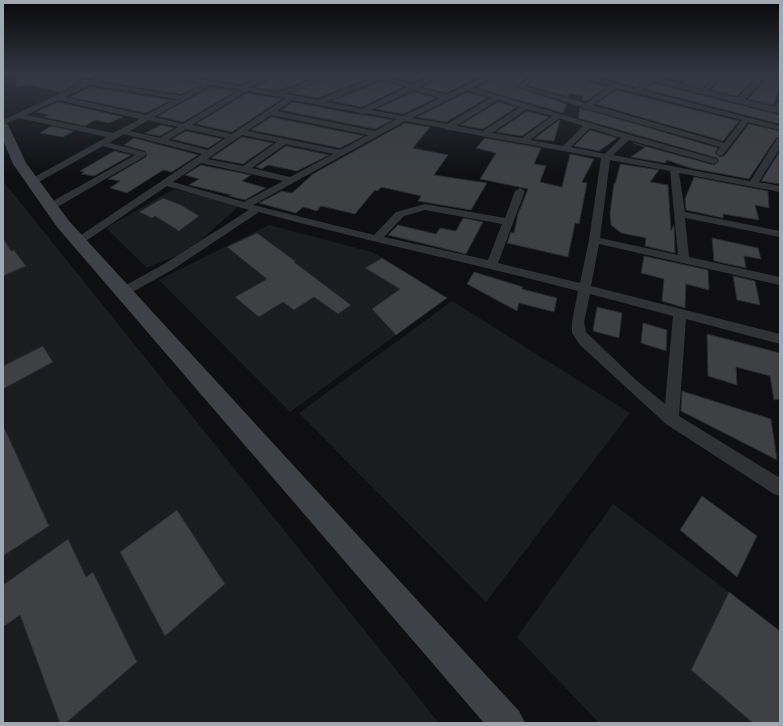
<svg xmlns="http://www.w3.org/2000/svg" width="783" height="726" viewBox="0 0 783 726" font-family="'IBM Plex Sans',sans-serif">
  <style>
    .built { fill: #1b1c1e }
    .building { fill: #3e4044; stroke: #292a2d }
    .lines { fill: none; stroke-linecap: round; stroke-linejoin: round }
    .minor { fill: #303236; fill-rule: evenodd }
    .tertiary { fill: #303236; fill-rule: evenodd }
    .secondary { fill: #3e4146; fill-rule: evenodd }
  </style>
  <rect width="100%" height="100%" fill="#0f0f11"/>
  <!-- built -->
  <path class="built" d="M3 181 439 723H3Z
    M174 189 239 206 201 240 178 255 147 268 106 228Z
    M269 225 372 252 447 298 290 412 159 280Z
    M452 301 630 413 486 602 299 413Z
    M613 504 780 631V723H599L517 637Z"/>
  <!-- building -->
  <path class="building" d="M17 73H41L78 83 60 92 27 84 16 87Z
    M63 73H101L89 79Z
    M115 73H123L138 77 139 73H150L200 85 181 94 102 81Z
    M177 73H216L204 78Z
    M232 73H270L240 84 217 80Z
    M286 73H325L277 91 254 87Z
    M341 73H365L371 77 318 98 291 93Z
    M385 73H433L413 83 388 76Z
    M447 73H487L446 93 423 87Z
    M501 73H533L516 85V87L566 104 563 113 477 88Z
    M545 73H565L607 87 586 101 582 100 583 96 569 93 568 97 528 85Z
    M585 73H619L645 81 636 87Z
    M644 73H681L673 80Z
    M692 73H716L702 88 682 83Z
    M726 73H752L758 75 737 96 711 90Z
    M768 77 780 79V86L773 105 748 99Z
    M382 81 403 87 362 107 331 101Z
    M653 83 780 115V124L645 89Z
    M90 87 171 100 146 113 70 97Z
    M211 87 236 91 183 122 158 116Z
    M616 90 739 121 723 141 596 104Z
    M414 92 436 98 403 114 376 109Z
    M467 92 487 98 446 122 417 117Z
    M247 93 282 99 232 132 196 124Z
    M58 102 123 117 109 123 95 120 85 126 44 117 48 115 36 112Z
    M293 102 360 115H364L393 120 375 129 281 110Z
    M498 102 517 107 483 129 460 125Z
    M580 108 583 110H588L718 148 715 153 720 157 724 156 749 124 780 131V138H776L749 179 690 168 667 160 665 163 631 157 645 147 633 143 714 165 719 161 717 158 578 118Z
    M527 111 549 117 522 136 496 132Z
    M271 117 364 136 340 148 251 130Z
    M559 120H560L554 141 534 139Z
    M405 123 430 127 413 148 448 155 434 175 487 183 471 210 418 201 421 196 381 187 378 191 375 190 355 214 321 206 317 211 303 207 296 213 259 203 282 191 292 193 312 175H311Z
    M161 125 174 128 160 136 145 133Z
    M51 126 74 131 63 137 40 133Z
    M590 130 617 138 599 151 574 146Z
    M186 131 222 139 208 148 172 139Z
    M242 137 273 143 243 164 211 158Z
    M134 138 198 155 172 172 163 170 127 193 110 188 120 181 108 179 146 157 147 155 145 151 124 145Z
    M485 138 541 148 534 164 546 166 540 182 562 187 570 154 594 159 582 182 587 183 579 224 575 223 568 257 507 243 511 232 514 233 518 214 528 189 480 179 496 153 476 148Z
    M286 146 329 155 297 171 268 165 262 169 256 167Z
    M114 151 131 155 94 176 81 174 84 172 80 171Z
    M780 151V184L761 181Z
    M621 164 659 170 650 182 668 185 671 231 674 225 675 253 645 246 646 238 621 233 611 225 610 213 614 183 615 184 620 165Z
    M201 165 251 175 242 181 266 188 245 200 229 196 231 195 189 185 199 179 185 175Z
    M694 177 768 191 769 208 755 205 759 220 723 214V218L686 210 685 199Z
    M163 198 181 205 199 216 179 231 155 216 152 218 139 212Z
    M463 218 483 222 466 254 388 235 398 225 436 234 440 228 456 231Z
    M257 233 295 261 294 262 351 305 338 314 314 297 294 310 283 302 259 317 235 297 267 279 227 247Z
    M3 238 11 251 14 250 26 266 3 276Z
    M712 238 758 248 761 259 744 256 746 268 714 261Z
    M644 256 708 270 709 290 686 284 685 308 662 301 664 279 641 273Z
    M382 258 447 298 396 335 372 309 400 289 365 268Z
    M474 272 523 287 522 289 557 298 554 312 519 303 517 311 467 284Z
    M733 276 755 281 760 305 737 300Z
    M597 307 622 313 619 338 593 331Z
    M643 323 667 330 666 351 641 343Z
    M707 334 780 353V399L774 400 770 376 736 367 737 385 708 376Z
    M43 346 53 362 3 389V366Z
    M682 391 771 419 777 460 681 411Z
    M3 425 49 526 3 556Z
    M702 496 757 536 737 577 680 530Z
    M177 510 225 584 165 636 120 552Z
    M68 539 86 577 93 572 137 662 66 723H60L20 615 3 627V585Z
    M729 592 780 631V723H753L691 670Z"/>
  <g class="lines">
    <!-- minor -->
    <path class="minor" d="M42 73H55L89 81 105 73H114L97 82 181 96 204 84 151 73H167L204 80 221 73H231L212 81 240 86 275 73H285L249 87 277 93 330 73H340L286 94 318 100 375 77 366 73 384 74 387 77 413 85 437 73H446L419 87 446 95 491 73H500L473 88 630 135 717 159 718 161 714 164 629 140 613 155 750 181 777 139H780V148L759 182 780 186V192L679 173 685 212 780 231V237L685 218 689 257 780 277V285L599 244 591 286 780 334V344L686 319 679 416 780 478V496L774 494 666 424 580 345 572 333V322L578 291C472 263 365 241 259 212L172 270 127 295 123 296 119 295 117 292 119 289 164 264 249 210 167 186 83 243H75L74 241 75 239 202 154 124 134 109 143 145 152 146 154 145 156 54 209H46L45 207 46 205 135 155 103 146 35 184H29L27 182 29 180 107 137 19 118 3 125V120L83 83ZM382 79 407 87 362 109 326 102ZM90 85 176 99 146 115 64 97ZM211 85 240 90 183 124 154 117ZM414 90 440 98 403 116 371 110ZM467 90 491 98 447 124 412 118ZM247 91 286 98 232 134 192 125ZM58 100 140 119 113 133 26 115ZM293 100 357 112 361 114 364 113 397 119 375 131 277 111ZM498 100 520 107 483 131 456 126ZM527 109 552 116 522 138 492 133ZM271 115 368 135 340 150 247 131ZM559 118 583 126 563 146 530 140ZM148 120 178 127 160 138 130 131ZM405 121 443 128 447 130H450L601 158 589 240 580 283 498 263 525 191 520 188 515 191 505 218 425 204 396 212 374 235 253 205ZM590 128 621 138 605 154 571 147ZM186 129 226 138 208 150 168 140ZM242 135 277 142 243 166 207 159ZM286 144 333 154 290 177 252 168ZM610 160 670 171 678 255 600 238ZM201 163 283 181 244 202 173 182ZM425 210 502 224 488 260 384 237 404 216ZM590 294 673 316 665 404 636 380 586 332 584 322Z
      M536 73H544L524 86 586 103 610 86 566 73H578L636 89 651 78 653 79V81L642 90 780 126V130L748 122 723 155 720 156 716 153 720 147 588 109H583L582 107 518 87 517 86ZM616 88 742 120 724 143 593 105Z
      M684 73H691L675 86H671V84Z
      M718 73H725L705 93H701V91Z
      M762 73H769L742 103H736V99Z
      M777 103H780L779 112H773L772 110Z"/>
    <!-- tertiary -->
    <path class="tertiary" d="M620 73H636L780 108V114Z"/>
    <!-- secondary -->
    <path class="secondary" d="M3 123 7 124 9 127 26 163 69 221 519 711 525 723H484L57 227 13 164 3 140Z"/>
  </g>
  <!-- sky -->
  <linearGradient id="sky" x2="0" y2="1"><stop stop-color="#080809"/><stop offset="0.42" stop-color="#313743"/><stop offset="1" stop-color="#313743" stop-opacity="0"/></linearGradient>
  <rect width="783" height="175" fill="url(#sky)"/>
  <!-- border -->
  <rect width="783" height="726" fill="none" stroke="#a0a8b2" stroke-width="8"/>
</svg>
